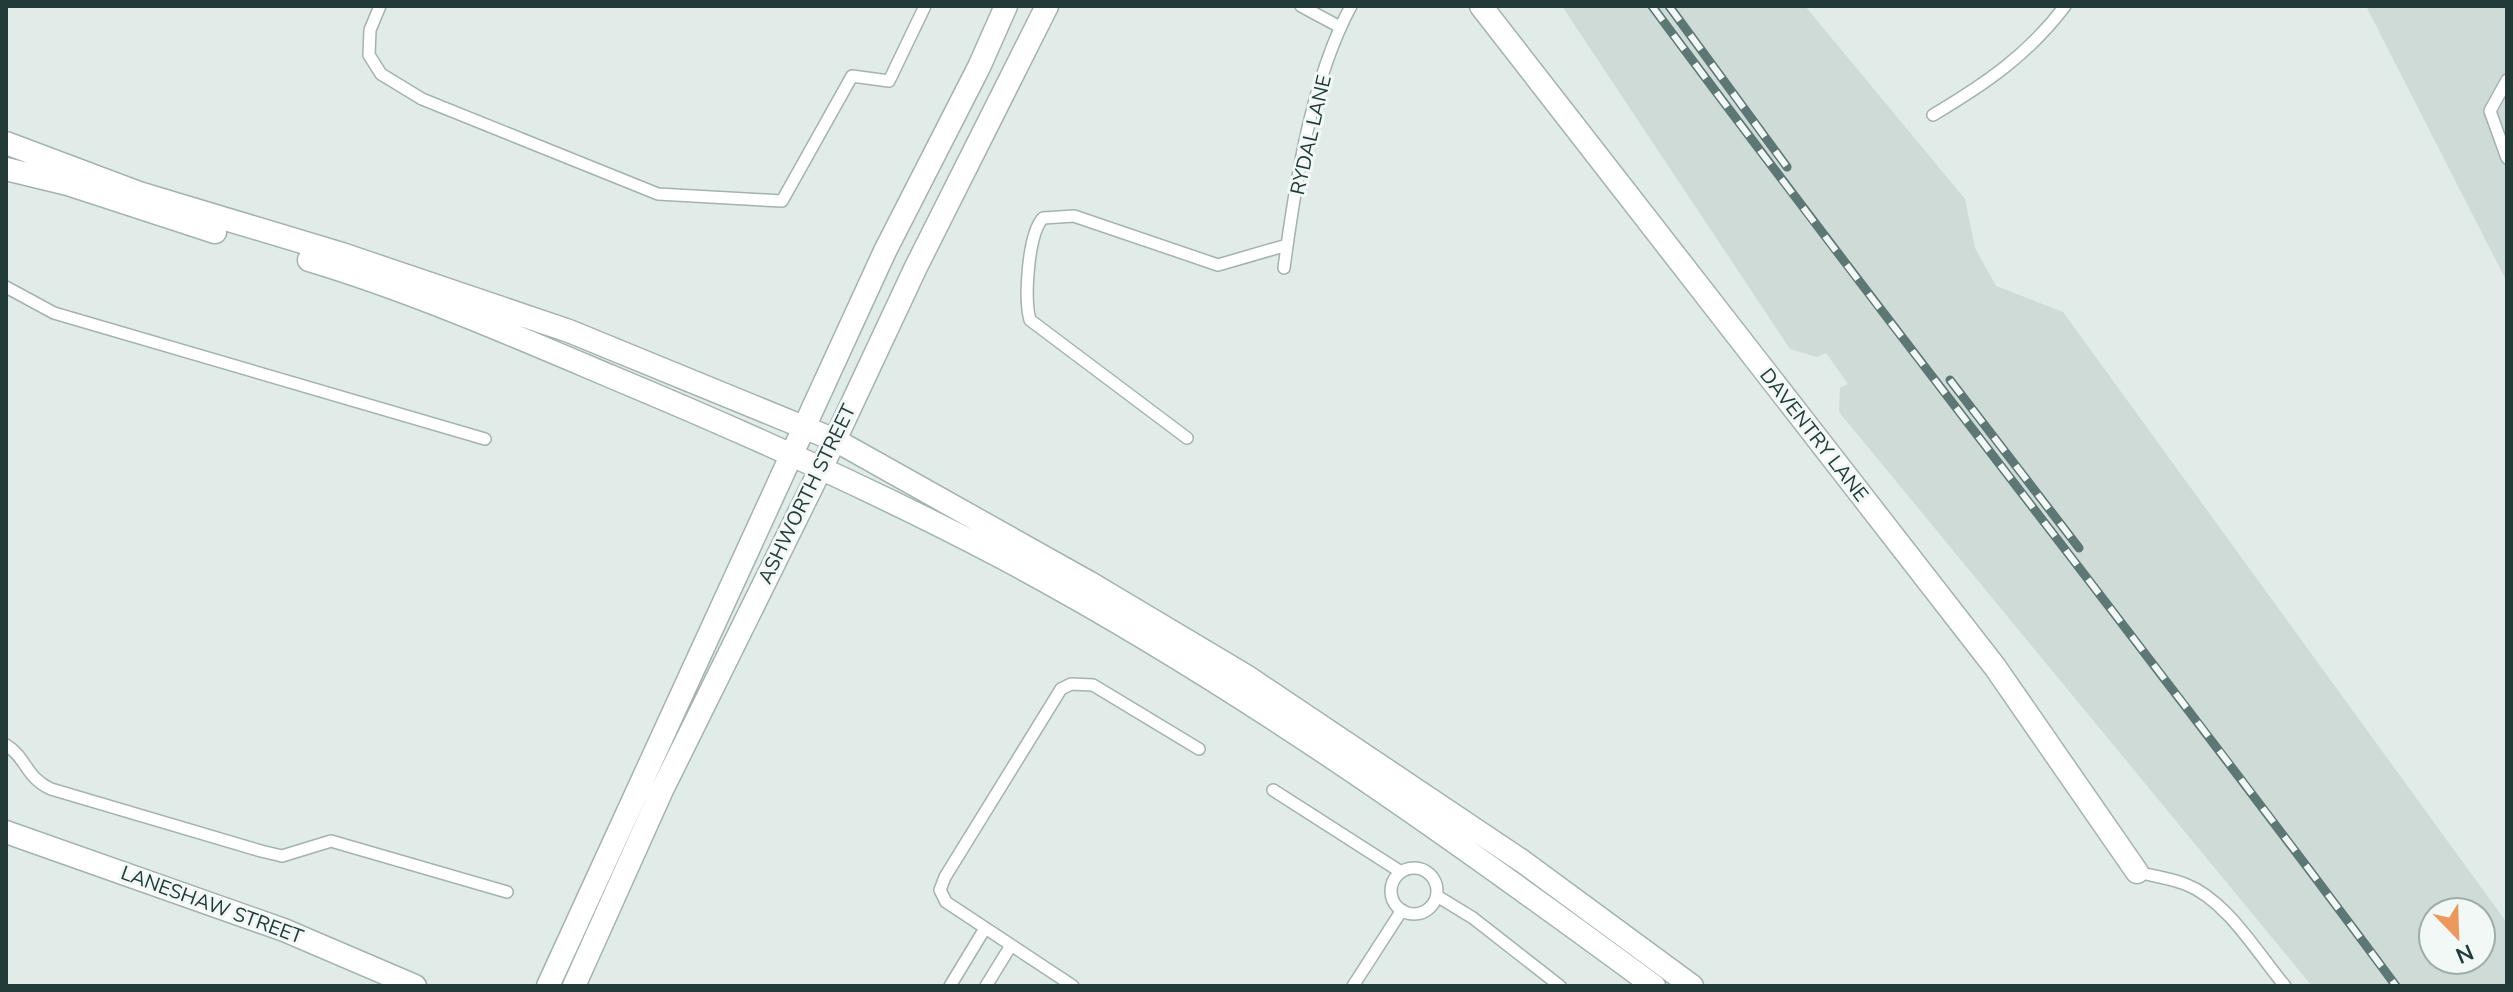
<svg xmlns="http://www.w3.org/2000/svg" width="2513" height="992" viewBox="0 0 2513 992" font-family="'Nunito Sans',sans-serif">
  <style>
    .built { fill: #cfdbd7; fill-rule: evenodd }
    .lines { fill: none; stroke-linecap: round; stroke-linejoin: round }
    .lane-casing { stroke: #a4b3b0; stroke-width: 14 }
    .street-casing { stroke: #a4b3b0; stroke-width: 25 }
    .lane { stroke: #fff; stroke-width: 11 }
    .street { stroke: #fff; stroke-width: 22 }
    .rail-casing { stroke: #5c7774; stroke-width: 9 }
    .rail { stroke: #f1f8f6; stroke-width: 6; stroke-dasharray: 18; stroke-linecap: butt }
    .labels { text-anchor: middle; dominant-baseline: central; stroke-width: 6; stroke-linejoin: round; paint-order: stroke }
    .street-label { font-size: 20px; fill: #223b39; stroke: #f1f8f6 }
  </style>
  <rect width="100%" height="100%" fill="#e1ebe8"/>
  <!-- built -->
  <path class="built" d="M1562 6H1805L1965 199 1975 248 1996 286 2063 312 2507 923V986H2312L1839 412 1840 388 1848 384 1826 353 1817 357 1790 349ZM2433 912H2481V960H2433Z
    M2366 6H2507V282Z"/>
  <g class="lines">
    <!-- lane casing -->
    <g class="lane-casing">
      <path id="lane" d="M380 6 370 30 369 55 381 74 422 99 658 194 782 201 852 76 889 81 925 6
        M1301 6 1340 27
        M2507 80 2490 111 2507 158
        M1933 115C1985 84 2028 55 2065 6
        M1284 268C1295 185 1311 80 1351 6
        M6 287 54 313 485 439
        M1187 438 1030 320C1024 298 1028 234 1043 218L1074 216 1218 265 1287 245
        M6 745C27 758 25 777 51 789L261 851 282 856 331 841 507 892
        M1273 790 1401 872
        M1391 891a23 23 0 1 1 46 0a23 23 0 1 1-46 0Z
        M2137 872C2153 876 2170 878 2185 884 2227 900 2257 953 2285 986
        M1437 896 1473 918 1560 986
        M950 986 984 930
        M986 986 1010 947
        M1073 986 946 902 940 890 945 877 1061 689 1071 684 1093 685 1199 749
        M1353 986 1402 910"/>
    </g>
    <!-- street casing -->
    <g class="street-casing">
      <path id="street" d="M1481 6 1995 667 2137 872
        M6 143 139 193 342 254 569 331 835 440 1090 583 1246 676 1522 861 1692 986
        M6 169 68 184 215 232
        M309 260C412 291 513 335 612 377 744 432 876 491 1003 558 1232 680 1446 833 1654 986
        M6 832 284 930 415 986
        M548 986 885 251 979 67 1006 6
        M574 986 662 790 835 440 916 267 1047 6"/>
    </g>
    <!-- lane -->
    <use href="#lane" class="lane"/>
    <!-- street -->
    <use href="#street" class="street"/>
    <!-- rail casing -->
    <g class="rail-casing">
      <path id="rail" d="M1652 6C1896 336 2152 656 2396 986
        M1669 6 1787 167
        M1950 380 2079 548"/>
    </g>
    <!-- rail -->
    <use href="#rail" class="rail"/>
  </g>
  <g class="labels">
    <!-- street labels -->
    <g class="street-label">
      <text transform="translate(1311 135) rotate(-77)">RYDAL LANE</text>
      <text transform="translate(1814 435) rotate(52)">DAVENTRY LANE</text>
      <text transform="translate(807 494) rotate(-64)">ASHWORTH STREET</text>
      <text transform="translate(212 905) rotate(20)">LANESHAW STREET</text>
    </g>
  </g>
  <!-- border -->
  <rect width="2513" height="992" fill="none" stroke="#223b39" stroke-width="16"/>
  <!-- north arrow -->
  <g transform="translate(2457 936) rotate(157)"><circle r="38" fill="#f1f8f6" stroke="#9eacaa" stroke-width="2"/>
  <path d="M0-6L14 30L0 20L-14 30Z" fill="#ed995d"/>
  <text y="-12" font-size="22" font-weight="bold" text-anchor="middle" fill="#223b39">N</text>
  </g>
</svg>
